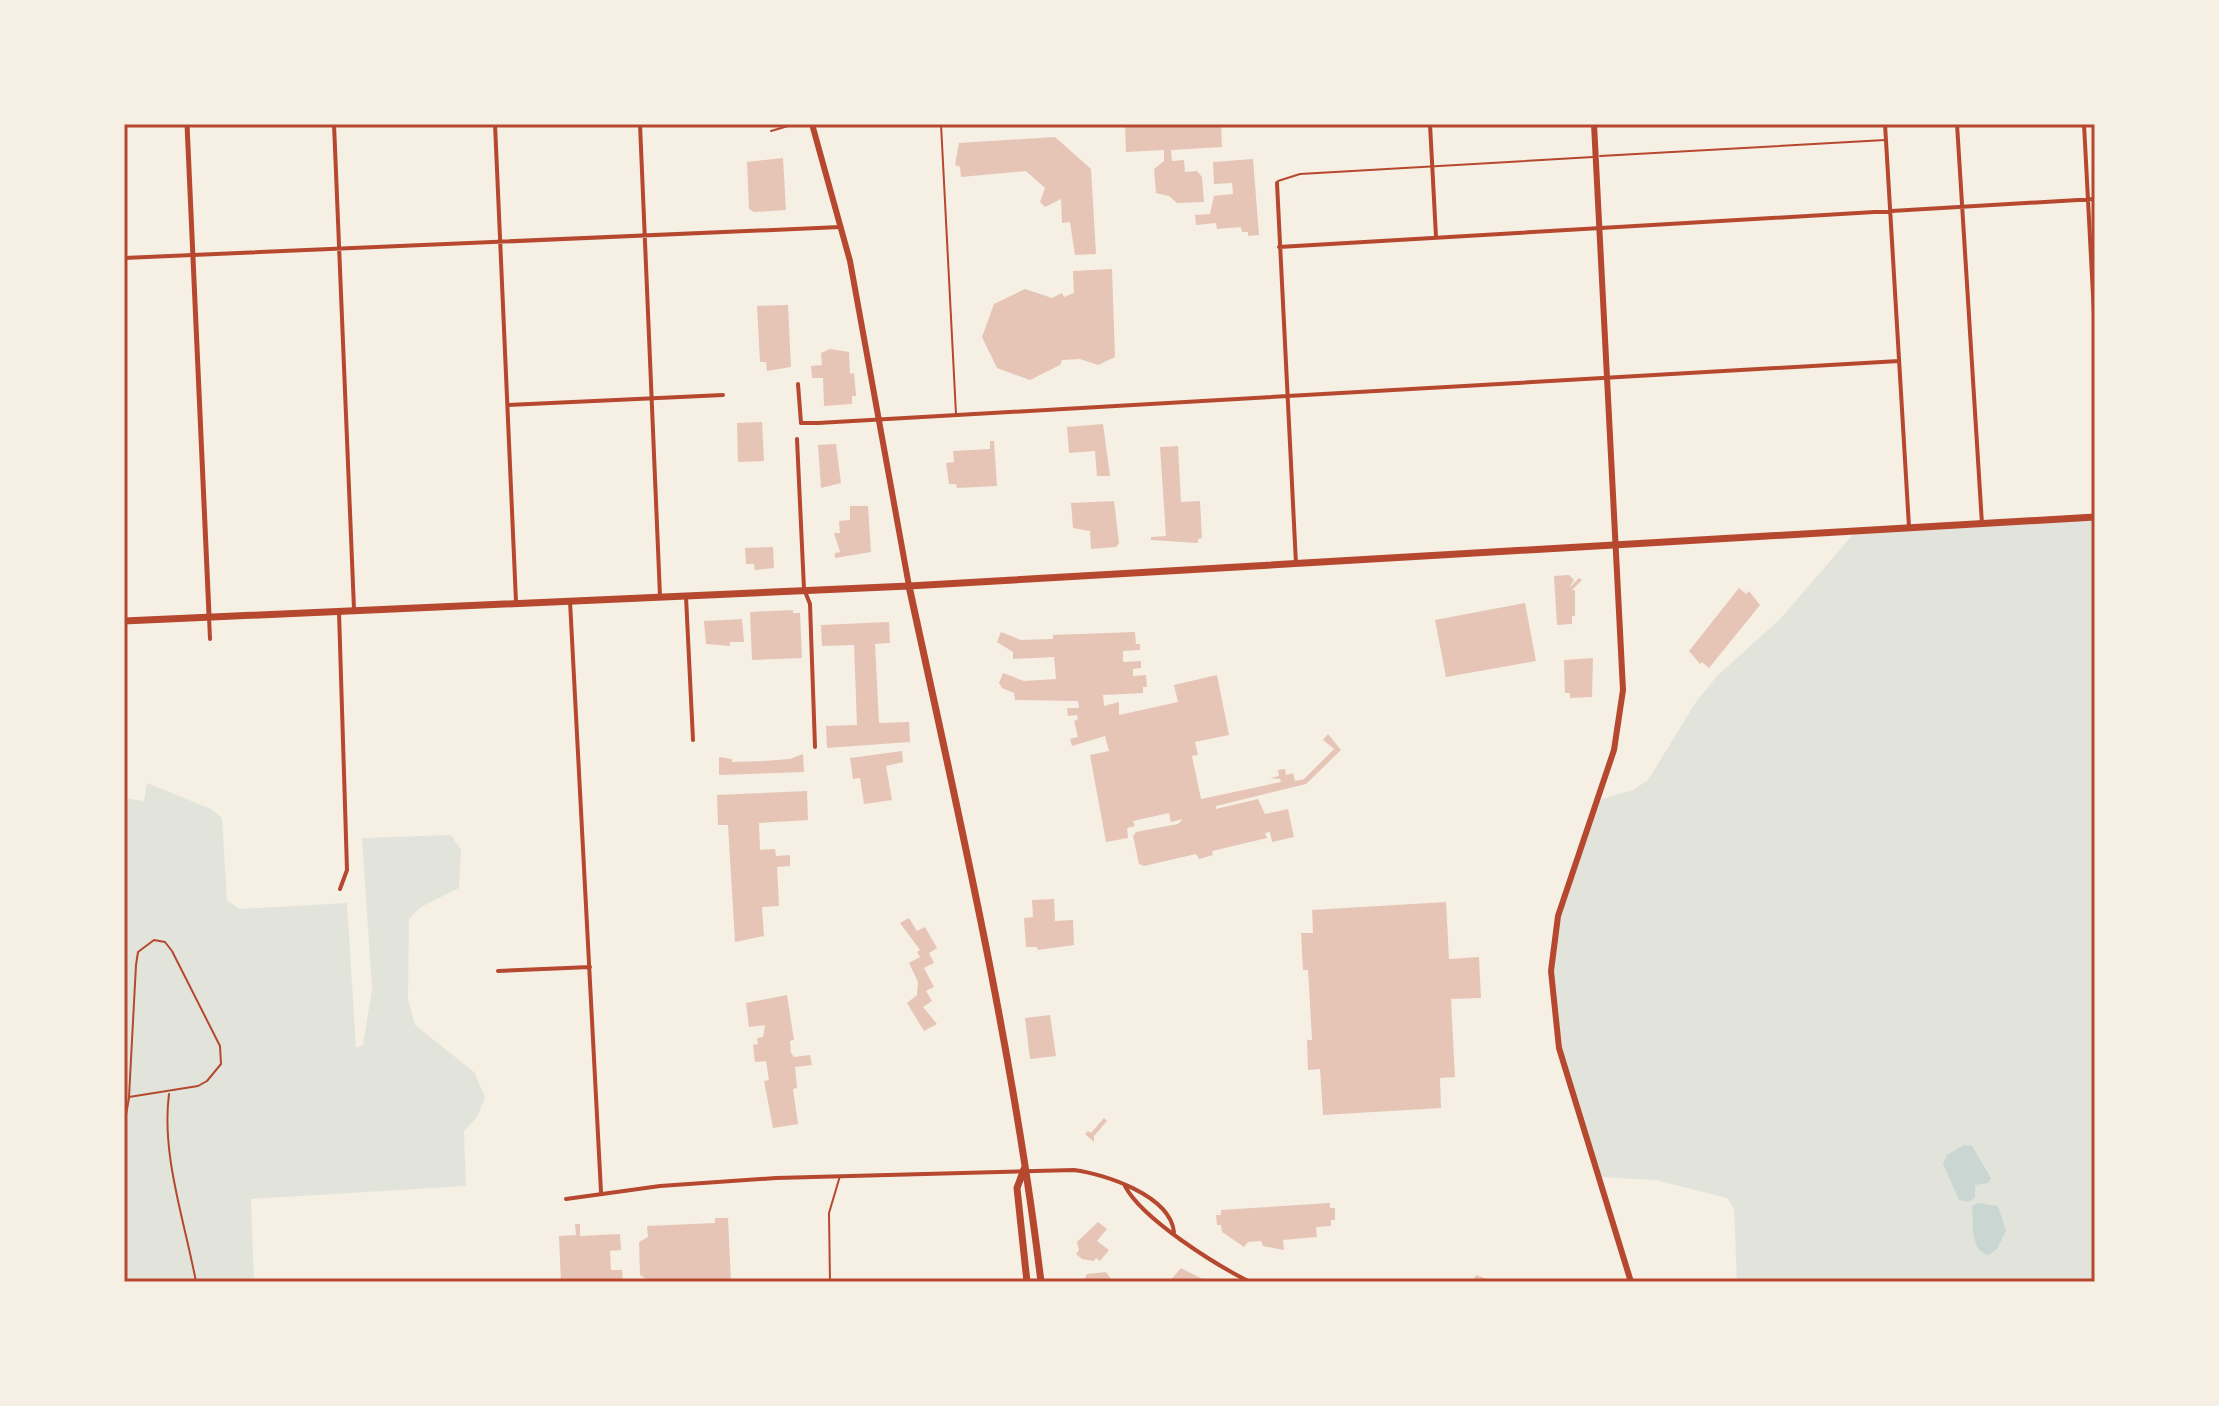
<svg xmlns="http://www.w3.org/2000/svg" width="2219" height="1406" viewBox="0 0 2219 1406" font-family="Mulish,sans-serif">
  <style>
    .green { fill: #e2e4dc }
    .water { fill: #c9d6d2 }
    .building { fill: #e6c5b7 }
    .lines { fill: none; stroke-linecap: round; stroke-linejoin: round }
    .path { stroke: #b5482f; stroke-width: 2 }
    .service { stroke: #b5482f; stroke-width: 2 }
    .minor { stroke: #b5482f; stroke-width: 4 }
    .tertiary { stroke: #b5482f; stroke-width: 5 }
    .secondary { stroke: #b5482f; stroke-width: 6 }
    .primary { stroke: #b5482f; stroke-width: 7 }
    .neatline { fill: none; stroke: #b5482f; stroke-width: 3 }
  </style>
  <rect width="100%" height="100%" fill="#f6efe4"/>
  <!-- green -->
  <path class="green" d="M2095 517V1282H1737L1734 1208 1727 1198 1656 1180 1598 1177C1573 1093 1536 1002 1558 914 1567 878 1581 843 1592 809L1602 799 1633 790 1648 780 1696 702 1717 676 1780 619 1857 530Z
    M147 783 211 809 222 818 227 900 239 909 347 903 356 1048 363 1045 372 989 362 838 451 835 461 850 459 888 421 907 409 919 408 1000 415 1025 474 1072 485 1097 477 1117 464 1131 466 1186 251 1199 254 1282H124V798L144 801Z"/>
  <!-- water -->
  <path class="water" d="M1964 1145 1972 1146 1991 1178 1988 1183 1975 1185V1197L1969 1202 1959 1200 1943 1164 1947 1155Z
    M1978 1203 1998 1206 2006 1231 1997 1249 1988 1255C1969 1249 1974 1223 1972 1206Z"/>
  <!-- building -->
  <path class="building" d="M1221 124 1222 147 1171 150 1172 161 1184 160 1185 172 1197 171 1202 177 1204 202 1177 203 1169 196 1156 193 1154 169 1164 161V150L1126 152 1125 126Z
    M1055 137 1091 169 1096 254 1075 255 1070 222 1062 223 1061 199 1045 207 1040 202 1045 188 1026 171 961 177 960 167 955 165 959 143Z
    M783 158 786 210 754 212 749 209 747 162Z
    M1253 159 1259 235 1248 236V232H1242L1241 227 1217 229 1216 223 1196 225 1195 215 1210 214 1214 196 1233 194 1232 183 1214 184 1213 162Z
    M1112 269 1115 357 1098 365 1080 359 1062 360 1060 365 1030 380 997 368 982 337 994 304 1025 289 1052 298 1062 293 1064 297 1074 293 1073 271Z
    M788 305 791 367 767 371 766 362H760L757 306Z
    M830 349 849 352 850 374 854 373 856 396H852V404L824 406 823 378H812L811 366 822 365 821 353Z
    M762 422 764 461 738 462 737 423Z
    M1103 424 1110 476H1097L1095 451 1069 453 1067 427Z
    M990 441H994L997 486 957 488 956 484H949L946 463 954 462 953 451 990 449Z
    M836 444 841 483 821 488 818 445Z
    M1178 446 1181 502 1200 501 1202 538 1198 539V543L1151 540V537L1166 536 1160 447Z
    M1114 501 1119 543 1116 547 1091 549 1090 531 1073 528 1071 503Z
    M850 506H868L871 552 835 558V553L840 552 834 533H840L839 521 850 520Z
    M773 547 774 568 755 570 754 564H746L745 548Z
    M1569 575 1574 580 1569 588 1579 578 1582 580 1572 590H1575V616H1572V624L1557 625 1554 576Z
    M1739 588 1746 594 1749 591 1760 605 1709 668 1702 662 1700 664 1689 651Z
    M1525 603 1536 661 1446 677 1435 620Z
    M793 610V613H800L802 658 752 660 750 612Z
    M742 619 744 642H730V646L706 644 704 621Z
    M889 622 890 643 875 644 879 723 909 722 910 742 827 748 826 726 857 725 854 645 822 646 821 625Z
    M1001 632 1021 640 1053 639V635L1135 632 1136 644H1140V650L1123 651V662L1141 661V668L1133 669V676L1146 675 1147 687H1143V693L1103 695 1104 706 1119 702V715L1178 702 1174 685 1217 675 1229 735 1195 742 1198 755 1192 756 1201 799 1281 782 1280 779 1270 778 1279 776 1278 770 1285 769 1286 775 1293 773 1295 781 1304 779 1334 749 1323 740 1328 734 1341 750 1306 784 1216 806V809L1258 799 1265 814 1288 809 1294 837 1272 842 1270 832 1265 833 1267 838 1212 851 1213 855 1199 859 1196 854 1144 866 1139 864 1133 836 1136 832 1178 824 1183 819 1171 822 1169 813 1133 821 1135 826 1127 828 1128 838 1106 842 1090 755 1109 751 1105 736 1072 746 1070 739 1078 737 1074 721 1078 719 1077 715 1068 716 1067 708H1079L1078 701 1015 700 1014 693 1002 688 999 683 1003 673 1024 681 1056 679 1054 657 1013 659V652L997 642Z
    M1593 658 1592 697 1570 698V693H1565L1564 660Z
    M902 751 903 762 886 766 892 800 864 804 860 778 853 779 850 758Z
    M803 754 804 772 719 775V757L732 759V762L764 761 790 759Z
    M807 791 808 820 759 823 760 850 775 849 776 856 790 855V866L777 867 779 906 762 907 764 936 735 942 728 825H718L717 795Z
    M1054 899 1055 921 1073 920 1074 945 1038 950 1037 947H1026L1024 918 1033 917 1032 900Z
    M1446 902 1449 959 1479 957 1481 998 1451 999 1455 1077 1440 1078 1441 1108 1323 1115 1320 1069 1308 1070 1307 1040H1312L1308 970H1303L1301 933H1313L1312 910Z
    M909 918 917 931 925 927 937 948 929 953 934 963 924 968 934 987 926 991 932 1001 923 1007 937 1024 924 1031 907 1003 917 995 918 982 909 963 920 957 917 952 920 950 900 923Z
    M787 995 794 1040 790 1041 791 1053 794 1057 810 1055 812 1065 795 1067 797 1088 793 1089 798 1124 773 1128 764 1081 769 1080 766 1061 755 1062 753 1045 758 1044 757 1038 763 1037 765 1025 749 1027 746 1003Z
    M1050 1015 1056 1056 1030 1059 1025 1018Z
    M1104 1118 1107 1121 1094 1136V1142L1085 1134 1088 1131 1091 1133Z
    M1330 1203V1208H1335V1220H1331V1226L1316 1227 1317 1237 1283 1240 1284 1250 1263 1246 1261 1241 1248 1242 1244 1247 1222 1232 1221 1225H1217L1216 1215H1221V1210Z
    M715 1218H728L731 1282H650L640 1275 639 1242 648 1237 647 1226 715 1223Z
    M1098 1222 1107 1229 1097 1241 1109 1250 1100 1261 1096 1258 1094 1261 1082 1259 1076 1254 1079 1250 1077 1242Z
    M575 1224H580V1236L620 1234 621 1250 610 1251 611 1270H622L623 1282H561L559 1236 576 1235Z
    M1181 1268 1208 1282H1169Z
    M1106 1272 1113 1282H1083L1087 1274Z
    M1476 1275 1489 1280 1500 1282H1473Z"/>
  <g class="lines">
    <!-- path -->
    <path class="path" d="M154 940 165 942 172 951 220 1046 221 1064 207 1081 198 1086 129 1097 136 965 138 952Z
      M169 1094C161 1155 185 1222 196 1282
      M124 1126 129 1098"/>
    <!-- service -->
    <path class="service" d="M941 124 956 414
      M771 131 795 124
      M1600 156 1885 140
      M1278 181 1300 174 1593 157
      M830 1282 829 1213 840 1176"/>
    <!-- minor -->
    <path class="minor" d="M334 124 354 609
      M495 124 516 602
      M640 124 660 596
      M1430 124 1436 237
      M1885 124 1909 527
      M1957 124 1982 524
      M2084 124 2095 333
      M1277 183 1296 564
      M1279 247 2095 199
      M124 258 840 227
      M798 384 801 423H818L1899 361
      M508 405 723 395
      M797 439 804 589 810 604 815 747
      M686 597 693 740
      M570 601 601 1192
      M339 612 347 870 340 889
      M209 617 210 639
      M498 971 590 967
      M1125 1186C1142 1219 1216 1265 1250 1282
      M566 1199 660 1186 776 1178 1074 1170C1104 1174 1170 1195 1174 1232"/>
    <!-- tertiary -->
    <path class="tertiary" d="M187 124 209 615"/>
    <!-- secondary -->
    <path class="secondary" d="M812 124 850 261 909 586
      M1594 124 1623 690 1614 750 1558 916 1551 971 1559 1048 1631 1282"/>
    <!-- primary -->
    <path class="primary" d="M909 586C959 817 1013 1048 1041 1282
      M124 621 909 586 2095 517
      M1024 1169 1017 1188 1027 1282"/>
  </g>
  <!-- border -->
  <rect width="2219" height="1406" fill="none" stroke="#f6efe4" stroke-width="252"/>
  <rect x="126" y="126" width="1967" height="1154" class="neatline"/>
</svg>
